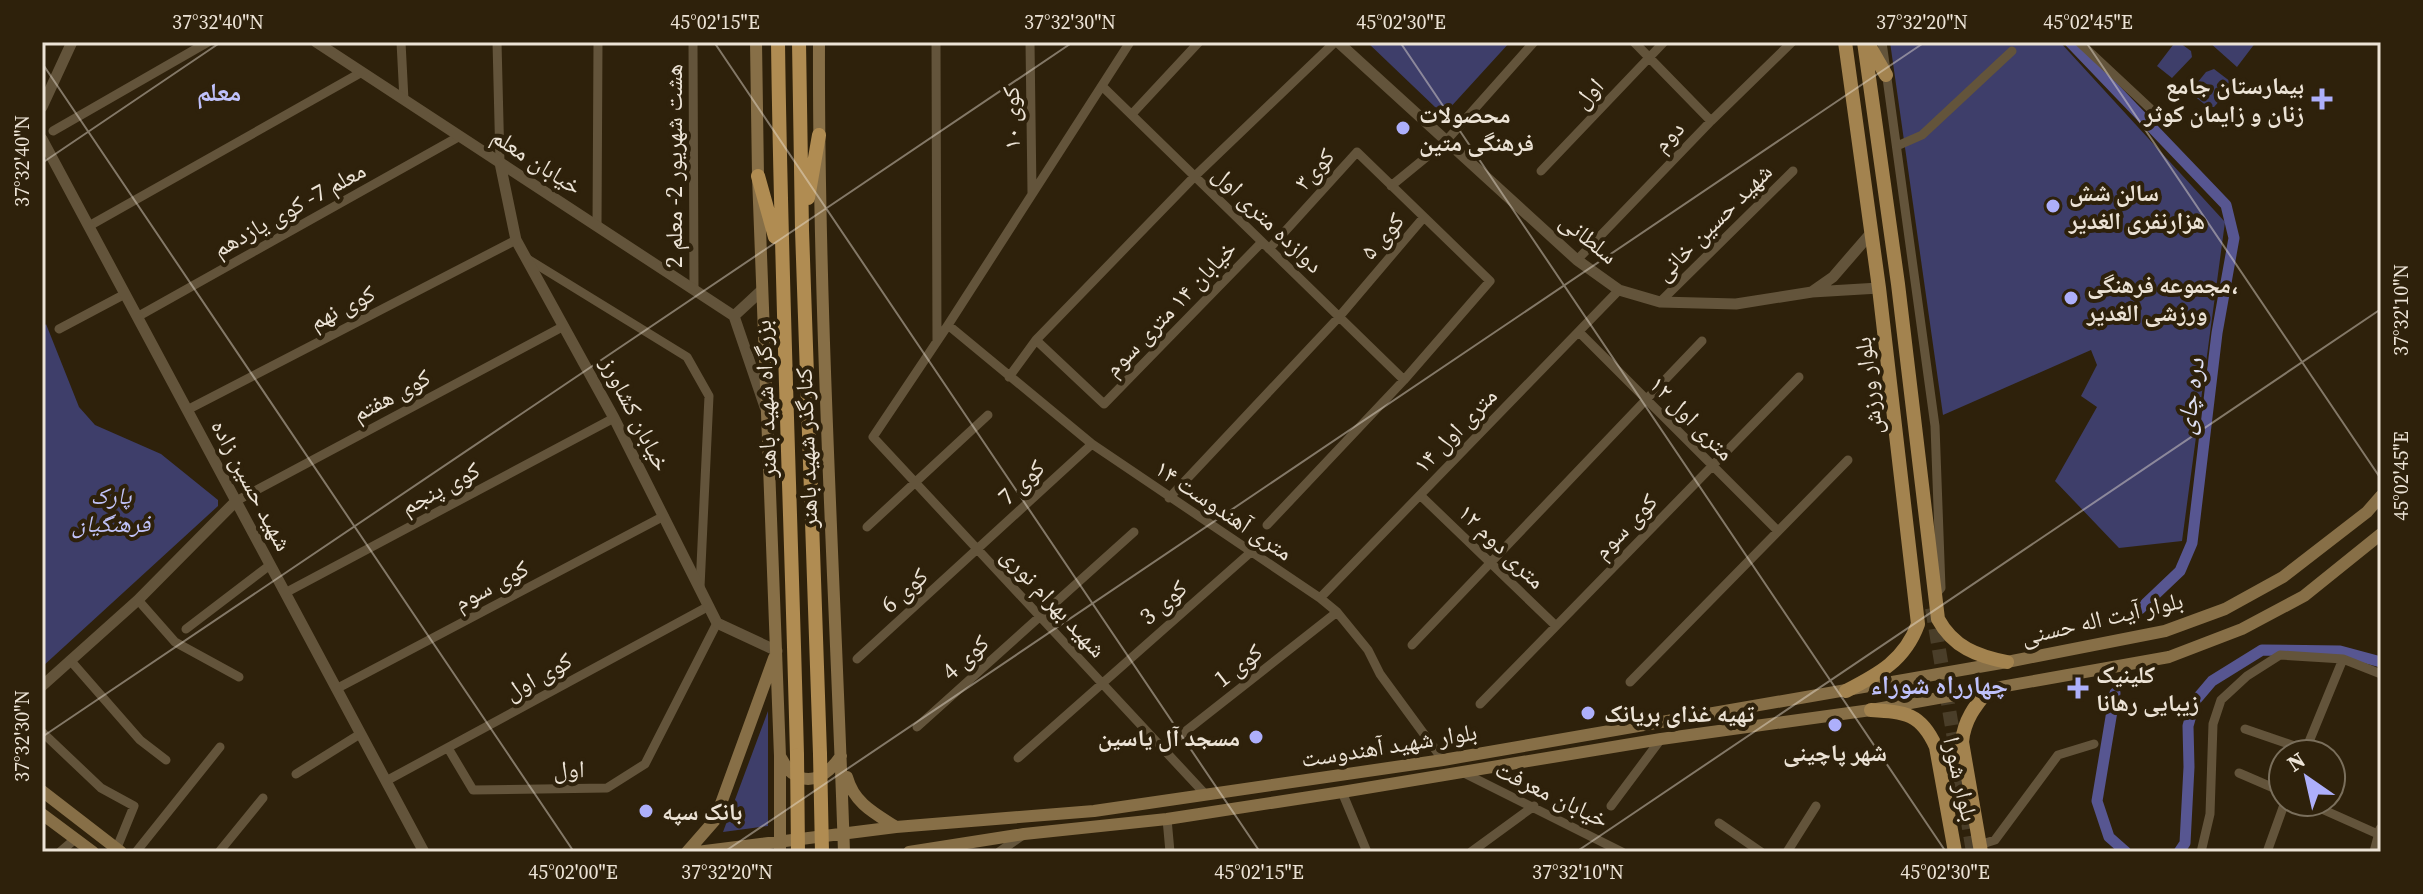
<svg xmlns="http://www.w3.org/2000/svg" width="2423" height="894" viewBox="0 0 2423 894" font-family="'Source Serif 4','Noto Naskh Arabic',serif">
  <style>
    .green { fill: #3e3e6a }
    .lines { fill: none; stroke-linecap: round; stroke-linejoin: round }
    .canal { stroke: #575691; stroke-width: 11 }
    .primary-tunnel { stroke: #4a3e29; stroke-width: 14; stroke-dasharray: 14 7; stroke-linecap: butt }
    .minor { stroke: #63543b; stroke-width: 9 }
    .tertiary { stroke: #63543b; stroke-width: 11 }
    .secondary { stroke: #876f47; stroke-width: 12 }
    .primary { stroke: #a3834f; stroke-width: 14 }
    .trunk { stroke: #b08c52; stroke-width: 14 }
    .trunk-bridge { stroke: #b08c52; stroke-width: 14 }
    .ticks { fill: none; stroke: #ece3d6; stroke-width: 2; stroke-opacity: 0.45 }
    .poi-dot { fill: #adaffb; stroke: #2e210b; stroke-width: 3 }
    .labels { text-anchor: middle; dominant-baseline: central; stroke-width: 8; stroke-linejoin: round; paint-order: stroke }
    .poi-label { font-size: 24px; font-weight: bold; fill: #ece3d6; stroke: #2e210b; text-anchor: start }
    .street-label { font-size: 24px; fill: #ece3d6; stroke: #2e210b }
    .park-label { font-size: 24px; font-style: italic; fill: #c1c3f8; stroke: #2e210b }
    .neighbourhood-label { font-size: 26px; font-weight: bold; fill: #bfc1fb; stroke: #2e210b }
    .water-label { font-size: 26px; font-style: italic; fill: #dedff2; stroke: #2e210b }
    .neatline { fill: none; stroke: #ece3d6; stroke-width: 3 }
    .ticks-label { font-size: 20px; text-anchor: middle; fill: #ece3d6 }
  </style>
  <rect width="100%" height="100%" fill="#2e210b"/>
  <!-- green -->
  <path class="green" d="M1367 42H1510L1447 111 1435 107Z
    M1890 42H2060L2225 222 2182 541 2119 548 2055 481 2097 407 2081 396 2097 365 2091 350 1943 415Z
    M2209 42H2256L2237 67Z
    M2180 43 2191 51 2192 57 2172 78 2157 66 2173 45Z
    M2214 69 2231 82 2230 89 2214 107H2208L2193 95V88L2206 72Z
    M46 324 79 407 95 425 161 454 218 500V506L42 667V329Z
    M768 711V826L723 832Z"/>
  <g class="lines">
    <!-- canal -->
    <path class="canal" d="M2070 42 2226 205 2234 238 2217 333 2192 543 2180 571 2140 609
      M2115 693 2097 801 2109 837 2126 852
      M2179 852 2185 843 2189 767 2188 726 2195 701 2212 681 2262 650 2340 651 2381 662"/>
    <!-- primary-tunnel -->
    <path class="primary-tunnel" d="M1932 608 1973 852"/>
    <!-- minor -->
    <path class="minor" d="M401 42 404 100
      M497 42 500 163
      M693 42 694 290
      M936 42 937 341
      M1030 42 1032 193
      M1130 42 948 325 873 437 1206 795
      M1634 42 1711 121
      M1882 42 1935 426 1941 588 1937 593
      M2079 42 2154 112
      M1103 87 1404 380
      M1132 114 1199 42
      M53 131 208 42
      M1897 146 1922 135 2012 51
      M1541 171 1664 42
      M1391 186 1446 141 1534 42
      M89 226 362 72
      M597 226 598 42
      M526 258 687 357 709 396 700 587
      M1577 260 1711 121 1792 42
      M1660 302 1793 171
      M137 317 460 136
      M948 325 1092 444 1320 598 1337 612 1368 650 1380 674 1443 760
      M59 329 125 294
      M1579 332 1778 531
      M1036 340 1104 404 1262 242
      M1009 377 1036 340 1195 176 1335 42
      M187 410 516 240
      M1420 495 1556 626
      M1169 498 1339 317 1424 217
      M236 501 564 326
      M1267 525 1404 380 1490 281 1357 152 1269 249
      M867 527 988 415
      M285 593 614 418
      M1320 598 1619 290
      M138 600 175 642 239 677
      M186 629 270 565
      M1412 645 1702 341
      M857 659 1092 444
      M70 660 140 740 166 760
      M1630 682 1848 460
      M336 689 664 516
      M1480 704 1799 377
      M917 727 1134 532
      M2245 729 2306 750
      M42 732 101 788 134 806 116 850
      M448 748 473 790 607 788 645 764 717 623
      M1163 749 1337 612
      M2304 754 2343 659
      M1018 758 1251 552
      M1464 773 1622 852
      M2239 773 2283 792
      M296 774 360 734
      M386 781 709 606
      M1342 792 1367 852
      M2306 802 2380 835
      M1611 806 1661 739
      M1167 819 1170 852
      M1719 823 1761 852
      M1979 845 1995 840 2058 755 2094 744
      M60 852 74 840
      M136 852 220 747
      M219 852 263 798
      M999 852 1023 835
      M1471 852 1534 806
      M1787 852 1816 806
      M2201 852 2210 814 2213 724 2221 700 2247 676 2280 655 2343 659 2381 674
      M2267 852 2285 802"/>
    <!-- tertiary -->
    <path class="tertiary" d="M316 42 734 316
      M1338 42 1577 260 1619 290 1660 302 1736 304 1812 292 1879 288
      M42 107 72 42
      M42 139 424 852
      M500 163 516 240 614 418 717 623 777 651
      M1813 291 1833 277 1871 233
      M734 316 765 407
      M734 316 762 290
      M42 686 138 600 236 501
      M2375 852 2381 829"/>
    <!-- secondary -->
    <path class="secondary" d="M756 42 758 176 780 756V852
      M819 42C818 312 835 582 844 852
      M780 756C783 761 787 770 792 773 812 788 830 772 841 756
      M847 777C854 803 874 813 896 827
      M42 791 121 852
      M42 814 93 852
      M687 852 715 820 774 658
      M697 852 896 827 1094 811 1443 760 2007 662 2165 631 2225 609 2283 577 2367 512 2381 496
      M909 852 1024 834 1167 819 1342 792 1661 739 1871 710 2169 657 2242 629 2304 596 2381 534"/>
    <!-- primary -->
    <path class="primary" d="M1845 42 1879 288 1918 624C1905 660 1879 674 1846 691
      M1864 42 1898 284 1938 619C1953 647 1977 656 2007 662
      M1867 42 1886 75
      M1871 710C1905 712 1921 713 1936 747L1955 852
      M1981 852 1962 742C1964 720 1975 706 1989 689"/>
    <!-- trunk -->
    <path class="trunk" d="M778 42C781 280 791 517 797 755
      M799 42 802 230 820 754
      M758 176 775 237
      M808 198 819 135"/>
    <!-- trunk-bridge -->
    <path class="trunk-bridge" d="M820 754 822 852
      M797 755 798 852"/>
  </g>
  <!-- ticks -->
  <path class="ticks" d="M714 42 1260 852M1400 42 1946 852M2086 42 2381 479M42 63 574 852M42 163 221 42M42 737 1073 42M724 852 1925 42M1576 852 2381 309"/>
  <!-- markers -->
  <g class="poi-dot">
    <path d="M2318 87h8v8h8v8h-8v8h-8v-8h-8v-8h8z"/>
    <circle cx="1403" cy="128" r="8"/>
    <circle cx="2053" cy="206" r="8"/>
    <circle cx="2071" cy="298" r="8"/>
    <path d="M2074 676h8v8h8v8h-8v8h-8v-8h-8v-8h8z"/>
    <circle cx="1588" cy="713" r="8"/>
    <circle cx="1835" cy="725" r="8"/>
    <circle cx="1256" cy="737" r="8"/>
    <circle cx="646" cy="811" r="8"/>
  </g>
  <g class="labels">
    <!-- poi labels -->
    <g class="poi-label">
      <text x="2304" y="85" text-anchor="end">بیمارستان جامع<tspan x="2304" dy="28">زنان و زایمان کوثر</tspan></text>
      <text x="1419" y="114">محصولات<tspan x="1419" dy="28">فرهنگی متین</tspan></text>
      <text x="2069" y="192">سالن شش<tspan x="2069" dy="28">هزارنفری الغدیر</tspan></text>
      <text x="2087" y="284">مجموعه فرهنگی،<tspan x="2087" dy="28">ورزشی الغدیر</tspan></text>
      <text x="2096" y="674">کلینیک<tspan x="2096" dy="28">زیبایی رهانا</tspan></text>
      <text x="1604" y="713">تهیه غذای بریانک</text>
      <text x="1240" y="737" text-anchor="end">مسجد آل یاسین</text>
      <text x="1835" y="752" text-anchor="middle">شهر پاچینی</text>
      <text x="662" y="811">بانک سپه</text>
    </g>
    <!-- street labels -->
    <g class="street-label">
      <text transform="translate(1588 93) rotate(-47)">اول</text>
      <text transform="translate(1011 118) rotate(-91)">کوی ۱۰</text>
      <text transform="translate(1668 136) rotate(-46)">دوم</text>
      <text transform="translate(537 161) rotate(33)">خیابان معلم</text>
      <text transform="translate(673 166) rotate(-90)">هشت شهریور 2- معلم 2</text>
      <text transform="translate(1314 169) rotate(-48)">کوی۳</text>
      <text transform="translate(289 209) rotate(-29)">معلم 7- کوی یازدهم</text>
      <text transform="translate(1268 219) rotate(44)">دوازده متری اول</text>
      <text transform="translate(1713 222) rotate(-45)">شهید حسین خانی</text>
      <text transform="translate(1382 236) rotate(-49)">کوی ۵</text>
      <text transform="translate(1589 238) rotate(39)">سلطانی</text>
      <text transform="translate(342 307) rotate(-27)">کوی نهم</text>
      <text transform="translate(1170 308) rotate(-46)">خیابان ۱۴ متری سوم</text>
      <text transform="translate(1868 386) rotate(-97)">بلوار ورزش</text>
      <text transform="translate(391 395) rotate(-28)">کوی هفتم</text>
      <text transform="translate(765 399) rotate(-92)">بزرگراه شهید باهنر</text>
      <text transform="translate(636 414) rotate(63)">خیابان کشاورز</text>
      <text transform="translate(1692 418) rotate(45)">۱۲ متری اول</text>
      <text transform="translate(1455 430) rotate(-46)">۱۴ متری اول</text>
      <text transform="translate(806 448) rotate(-92)">کنارگذر شهید باهنر</text>
      <text transform="translate(1021 482) rotate(-43)">کوی 7</text>
      <text transform="translate(252 485) rotate(62)">شهید حسین زاده</text>
      <text transform="translate(440 488) rotate(-28)">کوی پنجم</text>
      <text transform="translate(1224 510) rotate(34)">۱۴ متری آهندوست</text>
      <text transform="translate(1625 526) rotate(-46)">کوی سوم</text>
      <text transform="translate(1502 546) rotate(44)">۱۲ متری دوم</text>
      <text transform="translate(491 585) rotate(-28)">کوی سوم</text>
      <text transform="translate(904 590) rotate(-42)">کوی 6</text>
      <text transform="translate(1054 602) rotate(47)">شهید بهرام نوری</text>
      <text transform="translate(1163 602) rotate(-41)">کوی 3</text>
      <text transform="translate(2102 618) rotate(-13)">بلوار آیت اله حسنی</text>
      <text transform="translate(965 657) rotate(-42)">کوی 4</text>
      <text transform="translate(1238 665) rotate(-38)">کوی 1</text>
      <text transform="translate(538 676) rotate(-29)">کوی اول</text>
      <text transform="translate(1389 745) rotate(-9)">بلوار شهید آهندوست</text>
      <text transform="translate(569 769) rotate(-1)">اول</text>
      <text transform="translate(1961 779) rotate(77)">بلوار شورا</text>
      <text transform="translate(1552 794) rotate(26)">خیابان معرفت</text>
    </g>
    <!-- park labels -->
    <g class="park-label">
      <text x="111" y="495">پارک<tspan x="111" dy="28">فرهنگیان</tspan></text>
    </g>
    <!-- neighbourhood labels -->
    <g class="neighbourhood-label">
      <text x="219" y="92">معلم</text>
      <text x="1939" y="685">چهارراه شوراء</text>
    </g>
    <!-- water labels -->
    <g class="water-label">
      <text transform="translate(2190 396) rotate(-82)">دره چای</text>
    </g>
  </g>
  <!-- border -->
  <rect width="2423" height="894" fill="none" stroke="#2e210b" stroke-width="88"/>
  <!-- north arrow -->
  <g transform="translate(2307 778) rotate(326)"><circle r="38" fill="#2e210b" stroke="#7a6f5c" stroke-width="2"/>
  <path d="M0-6L14 30L0 20L-14 30Z" fill="#adaffb"/>
  <text y="-12" font-size="22" font-weight="bold" text-anchor="middle" fill="#ece3d6">N</text>
  </g>
  <rect x="44" y="44" width="2335" height="806" class="neatline"/>
  <g class="ticks-label">
    <text x="218" y="29">37°32'40"N</text>
    <text x="715" y="29">45°02'15"E</text>
    <text x="1070" y="29">37°32'30"N</text>
    <text x="1401" y="29">45°02'30"E</text>
    <text x="1922" y="29">37°32'20"N</text>
    <text x="2088" y="29">45°02'45"E</text>
    <text transform="translate(22 161) rotate(-90)" y="7">37°32'40"N</text>
    <text transform="translate(2401 310) rotate(-90)" y="7">37°32'10"N</text>
    <text transform="translate(2401 476) rotate(-90)" y="7">45°02'45"E</text>
    <text transform="translate(22 736) rotate(-90)" y="7">37°32'30"N</text>
    <text x="573" y="879">45°02'00"E</text>
    <text x="727" y="879">37°32'20"N</text>
    <text x="1259" y="879">45°02'15"E</text>
    <text x="1578" y="879">37°32'10"N</text>
    <text x="1945" y="879">45°02'30"E</text>
  </g>
</svg>
